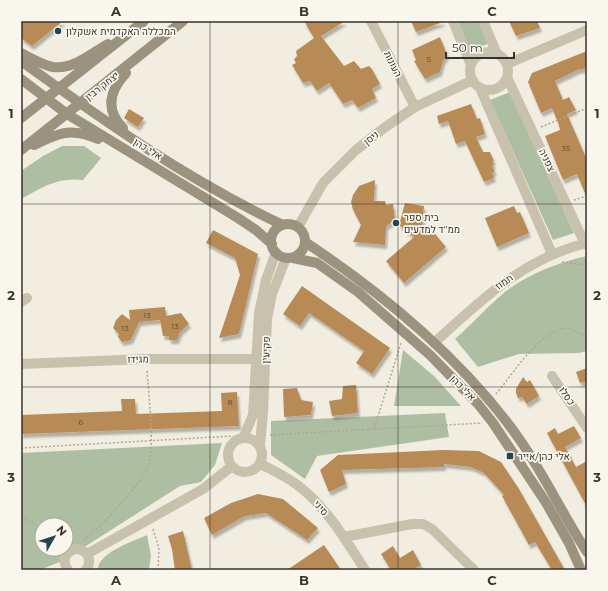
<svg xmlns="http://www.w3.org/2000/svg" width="608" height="591" viewBox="0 0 608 591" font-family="Montserrat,Heebo,sans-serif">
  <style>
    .green { fill: #adbea2; fill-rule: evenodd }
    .building { fill: #b88b57; filter: url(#shadow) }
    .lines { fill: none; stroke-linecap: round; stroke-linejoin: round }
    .path { stroke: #afa794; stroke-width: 1.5; stroke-dasharray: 2 2; stroke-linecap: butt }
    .street { stroke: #c8c1ae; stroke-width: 10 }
    .secondary { stroke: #9b927f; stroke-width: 10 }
    .grid { fill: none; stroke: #37332b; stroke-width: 1; stroke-opacity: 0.55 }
    .poi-dot { fill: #254454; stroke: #f9f7ed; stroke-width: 1.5 }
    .labels { text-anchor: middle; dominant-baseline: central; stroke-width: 3.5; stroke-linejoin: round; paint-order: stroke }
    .number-label { font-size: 8px; fill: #574936 }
    .poi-label { font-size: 10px; fill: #37332b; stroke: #f9f7ed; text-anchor: start }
    .street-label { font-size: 10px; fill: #37332b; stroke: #f9f7ed }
    .neatline { fill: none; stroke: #37332b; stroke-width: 1.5 }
    .grid-label { font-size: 13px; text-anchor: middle; font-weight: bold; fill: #37332b }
  </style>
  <defs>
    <filter id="shadow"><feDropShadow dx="2" dy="4" stdDeviation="1" flood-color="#0004"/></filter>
  </defs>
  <rect width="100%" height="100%" fill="#f1eee1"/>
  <!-- green -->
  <path class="green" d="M457 21H479L490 43 469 51Z
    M510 92 574 233 553 240 490 100Z
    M62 146H84L101 158 83 180C57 177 43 187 21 199V171L43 156Z
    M587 256V351L579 353 519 354 478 367 455 339C472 324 488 306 506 291 529 274 559 262 587 256Z
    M403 350 434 376 461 406H394Z
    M445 413 449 437 317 456 305 479 271 455V421Z
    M222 443 215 465 201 482 180 486 64 560 40 570H21V453ZM42 525H66V549H42Z
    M147 535 151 556 149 570H98C97 553 134 541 147 535Z"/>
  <!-- building -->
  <path class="building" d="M21 21H63L32 46 21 38Z
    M304 21H345L321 36 344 66 354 61 361 69 369 66 372 69 380 84 372 89 376 98 358 108 352 100 343 104 329 83 317 91 310 81 303 83 292 65 296 63 294 59 297 56 296 51 314 38Z
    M411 21H443V22L416 32Z
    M509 21H537L540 28 516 36Z
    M440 37 447 55 443 61 440 72 425 79 414 61 416 60 412 50Z
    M587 51V67L581 70 580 69 555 81 563 100 569 97 576 110 567 114 587 160V198L577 174 563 180 545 136 560 130 559 125 552 108 541 113 528 82 532 73Z
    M471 104 477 119 480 118 485 134 476 137 483 152H490L494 161H492L494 165 492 166 495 172 492 173 494 178 484 182 465 141 456 144 448 121 439 124 437 116Z
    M129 109 144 118 138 127 124 118Z
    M375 180 374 201H385L386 205 393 204 395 220 386 226 385 245 353 242 361 225 353 210 351 202 353 195 359 186Z
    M405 203 424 206 421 235 430 228 446 247 404 283 386 261 414 237 399 225Z
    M514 206 517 213 520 212 529 233 497 247 485 218Z
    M213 230 258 254 239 334 219 338 240 275 235 258 206 243Z
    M302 286 390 348 372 374 356 363 364 351 309 313 300 326 283 314Z
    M165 307 166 316 181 313 189 324 180 332 177 340H169V336H163L160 320 139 322 131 340 122 342 118 337 119 334 113 328 116 320 122 314 130 320 129 310Z
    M587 368V381L580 383 576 372Z
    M523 377 527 382 530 380 539 396 527 404 522 397 518 398 516 393V389Z
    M356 385 358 413 332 416 329 401 342 399 343 386Z
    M297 388 301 400 313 402 311 415 284 417 283 389Z
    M237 392 239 426 21 434V415L122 411 121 399H135L136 414 222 411 221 393Z
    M574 426 581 438 565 447 576 467 587 461V507L547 433 555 428 558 434Z
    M443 450 479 451 501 462 519 489 565 570H552L535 542 529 545 502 496 504 495 484 473 471 467 444 464V467L342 470 346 484 329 492 320 470 338 455Z
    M258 494 283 499 318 528 307 540 266 513 245 516 212 535 204 518 231 503Z
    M183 531 192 570H175L172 549 168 536Z
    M324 545 341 570H287Z
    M393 546 400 558 413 550 421 565 412 570H391L381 554Z"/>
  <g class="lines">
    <!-- path -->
    <path class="path" d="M541 127 587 108
      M574 200 587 196
      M562 262 587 265
      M496 394C513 374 537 334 564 328 571 327 579 335 587 335
      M374 429 401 343
      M270 435 482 423
      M21 448 233 436
      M21 516 42 528
      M153 529 159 548 158 570
      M84 540C100 527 138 488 147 469 156 451 148 391 147 369"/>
    <!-- street -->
    <path class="street" d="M371 21 415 107
      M453 21 471 65
      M483 21 497 54
      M470 71a19 19 0 1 1 38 0a19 19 0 1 1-38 0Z
      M507 64 587 30
      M507 77 585 244
      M480 88 552 254
      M298 227 323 183 356 150 384 128 415 107 473 80
      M21 302 27 298
      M434 343C480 301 524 258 587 243
      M21 364 146 359H255
      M552 376 587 428
      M228 455a17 17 0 1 1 34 0a17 17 0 1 1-34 0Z
      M243 438 253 415 259 313 266 280 276 252
      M260 445 263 412 267 319 272 294 286 258
      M261 464C272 470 285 476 296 484 326 506 345 539 365 570
      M344 537 412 524H423L432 529 474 570
      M87 554 203 489 232 466
      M68 570C61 560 66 549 79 549 89 552 92 562 86 570"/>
    <!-- secondary -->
    <path class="secondary" d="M21 53C31 58 42 65 53 67 73 70 92 53 108 44
      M21 61C104 121 189 181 283 225
      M21 79 67 114 238 218 256 230 272 244
      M21 118 144 21
      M123 128C105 110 109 91 126 73
      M34 145C58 133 71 127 98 139
      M21 150 183 21
      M271 241a17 17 0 1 1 34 0a17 17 0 1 1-34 0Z
      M305 242C384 294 468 364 522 443 546 478 564 517 587 552
      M293 258 317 263 358 292 430 355 478 404 493 423 545 501 569 543 581 570"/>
  </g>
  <!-- grid -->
  <path class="grid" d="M210 21V570M398 21V570M21 204H587M21 387H587"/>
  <!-- markers -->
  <g class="poi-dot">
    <circle cx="58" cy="31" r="4"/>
    <circle cx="396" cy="223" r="4"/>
    <rect x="506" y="452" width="8" height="8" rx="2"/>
  </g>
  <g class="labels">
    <!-- number labels -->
    <g class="number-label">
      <text x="429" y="59">5</text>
      <text x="566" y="148">35</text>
      <text x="147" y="315">13</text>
      <text x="175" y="326">13</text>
      <text x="125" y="328">13</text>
      <text x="230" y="402">8</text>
      <text x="81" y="422">6</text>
    </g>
    <!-- poi labels -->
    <g class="poi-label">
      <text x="66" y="31">המכללה האקדמית אשקלון</text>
      <text x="404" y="217">בית ספר<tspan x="404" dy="12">ממ"ד למדעים</tspan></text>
      <text x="518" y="456">אלי כהן/אייר</text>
    </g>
    <!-- street labels -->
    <g class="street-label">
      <text transform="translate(393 64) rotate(63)">העונות</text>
      <text transform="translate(102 86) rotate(-38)">יצחק רבין</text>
      <text transform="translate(371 138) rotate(-38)">ניסן</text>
      <text transform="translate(148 149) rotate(32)">אלי כהן</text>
      <text transform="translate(547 160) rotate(64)">צפניה</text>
      <text transform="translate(504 282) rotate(-35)">תמוז</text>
      <text transform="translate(266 350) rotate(-88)">פקיעין</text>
      <text transform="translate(138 359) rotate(-1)">מגידו</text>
      <text transform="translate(463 388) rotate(46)">אלי כהן</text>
      <text transform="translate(567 396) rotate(55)">כסלו</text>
      <text transform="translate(321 508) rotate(49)">סיני</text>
    </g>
  </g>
  <!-- border -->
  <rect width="608" height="591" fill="none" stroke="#f9f7ed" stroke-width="44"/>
  <!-- north arrow -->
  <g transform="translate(54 537) rotate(51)"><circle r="19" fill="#f9f7ed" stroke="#aba99f"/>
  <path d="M0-3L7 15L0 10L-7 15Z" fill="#254454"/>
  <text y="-6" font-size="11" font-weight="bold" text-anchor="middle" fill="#37332b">N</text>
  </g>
  <!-- scale -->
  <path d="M446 52v6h68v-6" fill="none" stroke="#37332b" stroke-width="2"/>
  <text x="452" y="52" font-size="12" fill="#37332b" stroke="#f9f7ed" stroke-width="3" paint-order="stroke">50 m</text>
  <rect x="22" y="22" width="564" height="547" class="neatline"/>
  <g class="grid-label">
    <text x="116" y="16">A</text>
    <text x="304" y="16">B</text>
    <text x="492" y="16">C</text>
    <text x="11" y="118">1</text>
    <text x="597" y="118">1</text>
    <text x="11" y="300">2</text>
    <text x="597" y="300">2</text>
    <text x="11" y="482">3</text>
    <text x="597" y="482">3</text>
    <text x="116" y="585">A</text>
    <text x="304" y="585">B</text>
    <text x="492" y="585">C</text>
  </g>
</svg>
